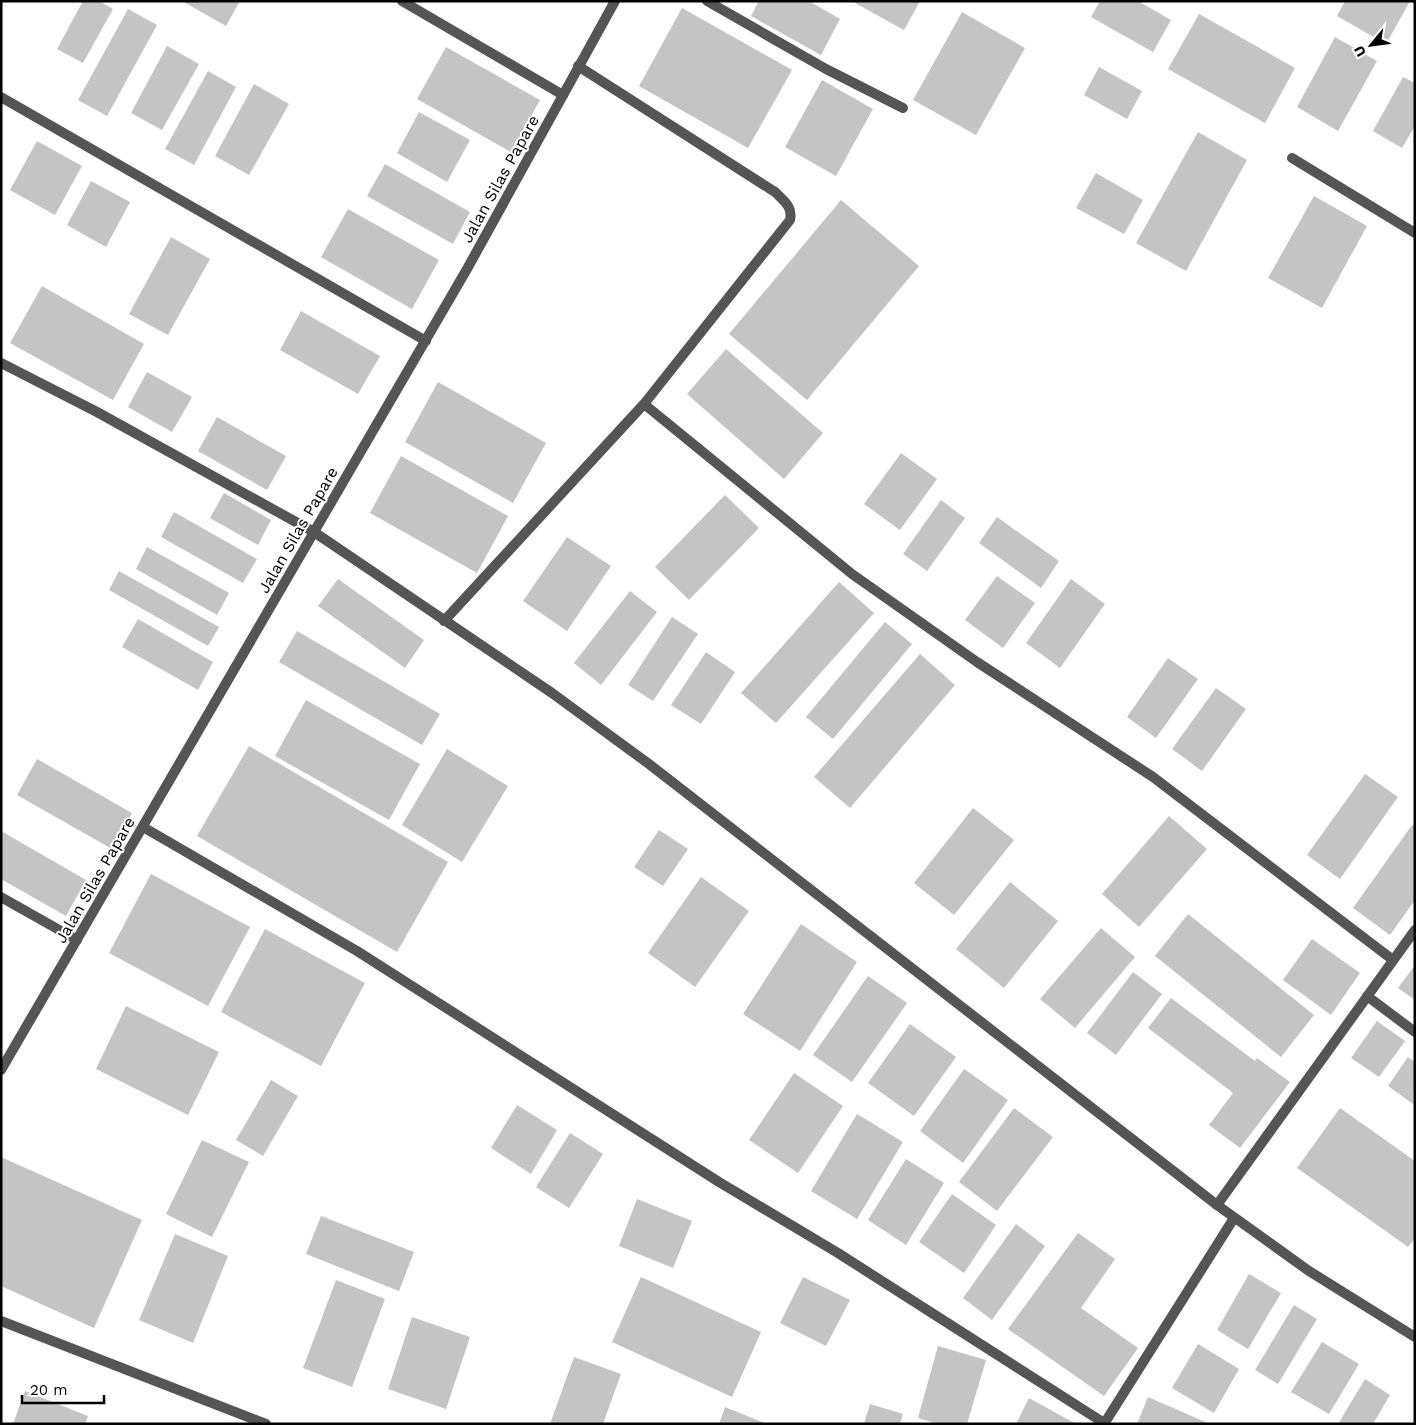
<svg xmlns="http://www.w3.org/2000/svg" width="1416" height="1425" viewBox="0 0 1416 1425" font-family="'Work Sans',sans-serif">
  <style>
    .building { fill: #c4c4c4 }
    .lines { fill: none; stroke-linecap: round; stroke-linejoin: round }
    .minor { stroke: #555; stroke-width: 10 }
    .tertiary { stroke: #555; stroke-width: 10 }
    .labels { text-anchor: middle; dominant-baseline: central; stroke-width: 4; stroke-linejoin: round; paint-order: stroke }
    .street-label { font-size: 16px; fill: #000; stroke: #fff }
  </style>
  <rect width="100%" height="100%" fill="#fff"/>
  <!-- building -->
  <path class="building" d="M83 1H99L113 9 83 63 57 49Z
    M182 1H240L226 26Z
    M759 1H809L840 19 821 55 751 16Z
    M856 1H920L904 30 855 3Z
    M1100 1H1138L1171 20 1153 52 1091 17Z
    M1345 1H1410L1386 44 1337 16Z
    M682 8 792 70 748 148 639 86Z
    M128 9 157 25 107 116 78 100Z
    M962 12 1025 48 976 135 913 100Z
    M1199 14 1295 68 1265 123 1168 69Z
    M1335 37 1377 61 1338 131 1297 107Z
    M167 46 199 64 162 130 131 113Z
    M446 47 540 100 511 152 417 99Z
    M1099 67 1142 91 1127 119 1084 95Z
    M208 71 236 87 194 165 165 149Z
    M1403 77 1415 83V126L1402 148 1373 131Z
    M822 80 873 109 836 176 785 147Z
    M254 84 289 104 249 175 215 156Z
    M419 112 470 140 447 182 397 153Z
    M1198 132 1247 160 1186 271 1136 243Z
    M37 141 82 166 55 215 10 190Z
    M385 164 470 212 453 244 367 196Z
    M1096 173 1143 200 1124 234 1076 208Z
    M91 181 130 202 106 247 67 225Z
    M1314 196 1367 226 1322 308 1268 278Z
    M841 200 919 266 807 400 729 334Z
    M348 209 439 260 412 309 321 257Z
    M171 237 210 259 168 335 129 314Z
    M42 286 144 344 113 400 10 343Z
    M301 311 380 356 358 394 280 350Z
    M726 349 823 433 784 479 687 394Z
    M147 372 192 397 172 432 128 407Z
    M438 382 546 443 513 503 405 442Z
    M217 417 286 456 267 490 198 451Z
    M901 453 937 479 900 530 864 504Z
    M401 456 508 516 477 573 370 513Z
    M224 493 271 520 258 545 210 518Z
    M725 495 759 528 689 600 655 567Z
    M941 500 965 518 927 571 903 554Z
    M174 512 257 559 243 583 161 537Z
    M997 517 1059 561 1041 588 979 543Z
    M567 537 611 566 567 631 523 601Z
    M147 547 229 593 217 615 136 569Z
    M119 571 219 627 208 646 109 590Z
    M997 576 1035 603 1003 648 965 620Z
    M338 579 424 640 405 668 318 606Z
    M1071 579 1105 604 1060 668 1026 643Z
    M839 582 874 613 776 723 741 693Z
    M630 591 657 612 601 685 574 663Z
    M672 617 698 634 653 701 628 685Z
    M138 619 213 662 198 690 122 647Z
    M885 622 912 644 833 739 806 717Z
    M297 631 440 714 422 745 279 662Z
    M706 652 735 672 701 724 671 705Z
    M920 654 955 685 850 808 814 777Z
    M1168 658 1198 679 1156 738 1127 717Z
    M1216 688 1246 709 1202 771 1172 749Z
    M306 700 420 764 389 820 275 756Z
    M249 746 448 862 397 952 197 836Z
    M447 749 508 786 462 862 402 825Z
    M37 759 132 813 112 849 17 795Z
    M1365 774 1398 797 1340 879 1307 855Z
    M973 808 1014 840 954 915 914 883Z
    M1169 816 1207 849 1139 927 1102 894Z
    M1412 825 1415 827V900L1390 935 1353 908Z
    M659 830 688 849 663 886 634 867Z
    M1 831 86 880 66 916 1 879Z
    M151 874 250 927 208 1006 109 953Z
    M701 877 749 911 695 987 648 953Z
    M1010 882 1058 921 1004 988 956 949Z
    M1188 914 1314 1015 1281 1057 1155 956Z
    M801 924 857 962 800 1051 743 1014Z
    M1101 928 1135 957 1075 1028 1040 999Z
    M265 929 365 983 321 1066 221 1012Z
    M1312 939 1360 973 1331 1015 1283 980Z
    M1415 965V1000L1398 988Z
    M1133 972 1162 994 1116 1055 1087 1033Z
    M868 976 907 1003 852 1082 813 1055Z
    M1171 998 1255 1061 1257 1058 1290 1082 1240 1148 1209 1125 1233 1093 1148 1028Z
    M126 1006 219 1052 188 1115 96 1069Z
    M1377 1021 1405 1041 1379 1077 1351 1058Z
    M910 1024 956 1057 914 1116 868 1083Z
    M1408 1057 1415 1062 1413 1104 1388 1086Z
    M964 1069 1008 1100 963 1163 920 1131Z
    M794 1073 843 1106 798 1173 749 1140Z
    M271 1080 298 1096 263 1156 236 1140Z
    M517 1105 557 1130 531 1174 491 1148Z
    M1014 1108 1053 1137 997 1211 959 1182Z
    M1340 1108 1415 1161V1238L1408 1247 1297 1168Z
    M857 1114 903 1142 857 1219 811 1191Z
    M570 1133 603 1154 569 1208 536 1187Z
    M202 1140 249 1162 212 1237 166 1214Z
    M1 1157 142 1220 94 1328 1 1286Z
    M906 1159 944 1183 906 1245 868 1220Z
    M952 1194 996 1225 964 1273 919 1242Z
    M637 1199 692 1221 673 1268 619 1246Z
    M321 1216 414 1252 399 1291 306 1254Z
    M1016 1224 1045 1246 992 1320 963 1298Z
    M1078 1233 1115 1259 1081 1308 1138 1348 1104 1396 1008 1329Z
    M175 1234 228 1256 193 1343 139 1320Z
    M1249 1274 1281 1293 1248 1349 1217 1330Z
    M641 1277 761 1332 732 1397 612 1342Z
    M803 1277 850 1300 826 1346 780 1323Z
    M336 1280 385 1299 352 1387 303 1368Z
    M1294 1305 1317 1319 1278 1384 1255 1370Z
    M412 1317 470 1337 446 1409 388 1389Z
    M1322 1342 1359 1364 1329 1414 1291 1392Z
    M1198 1344 1239 1369 1214 1413 1172 1388Z
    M938 1346 986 1360 967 1424H938L918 1418Z
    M574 1357 621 1374 603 1424H550Z
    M1365 1379 1390 1395 1373 1424H1338Z
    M25 1391 88 1416 85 1424H13Z
    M1148 1397 1210 1424H1137Z
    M1029 1398 1076 1424H1016Z
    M870 1404 903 1414 900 1424H864Z
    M725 1407 767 1424H719Z"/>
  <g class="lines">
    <!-- minor -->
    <path class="minor" d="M402 1 563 95
      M707 1 826 69 903 108
      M1 97 426 341
      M1292 158 1415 233
      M1 363 97 412 314 532
      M644 404 852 574 977 662 1153 777 1393 960
      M444 621 644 404 790 220C793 207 784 201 775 192L578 66
      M143 827 357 951 719 1182 838 1253 1104 1423
      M1 897 77 940
      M1367 996 1415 1032
      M1217 1205 1415 930
      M1104 1424 1234 1218"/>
    <!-- tertiary -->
    <path class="tertiary" d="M314 532 552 693 649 764 1217 1205 1309 1271 1415 1337
      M1 1070 467 269 615 1
      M1 1321 266 1424"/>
  </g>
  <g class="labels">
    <!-- street labels -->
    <g class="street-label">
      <text transform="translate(500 179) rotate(-61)">Jalan Silas Papare</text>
      <text transform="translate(298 530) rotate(-60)">Jalan Silas Papare</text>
      <text transform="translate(95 880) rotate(-60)">Jalan Silas Papare</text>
    </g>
  </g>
  <!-- border -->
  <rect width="1416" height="1425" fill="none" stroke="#000000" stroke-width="5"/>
  <!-- north arrow -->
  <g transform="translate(1371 45) rotate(241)" stroke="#ffffff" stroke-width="4" paint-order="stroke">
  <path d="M0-4L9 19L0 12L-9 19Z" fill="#000000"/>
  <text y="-8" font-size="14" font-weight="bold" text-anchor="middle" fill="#000000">U</text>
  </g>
  <!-- scale -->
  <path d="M22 1395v8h82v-8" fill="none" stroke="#000000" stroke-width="2.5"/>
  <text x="30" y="1395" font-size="15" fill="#000000" stroke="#ffffff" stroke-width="4" paint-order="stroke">20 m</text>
</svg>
